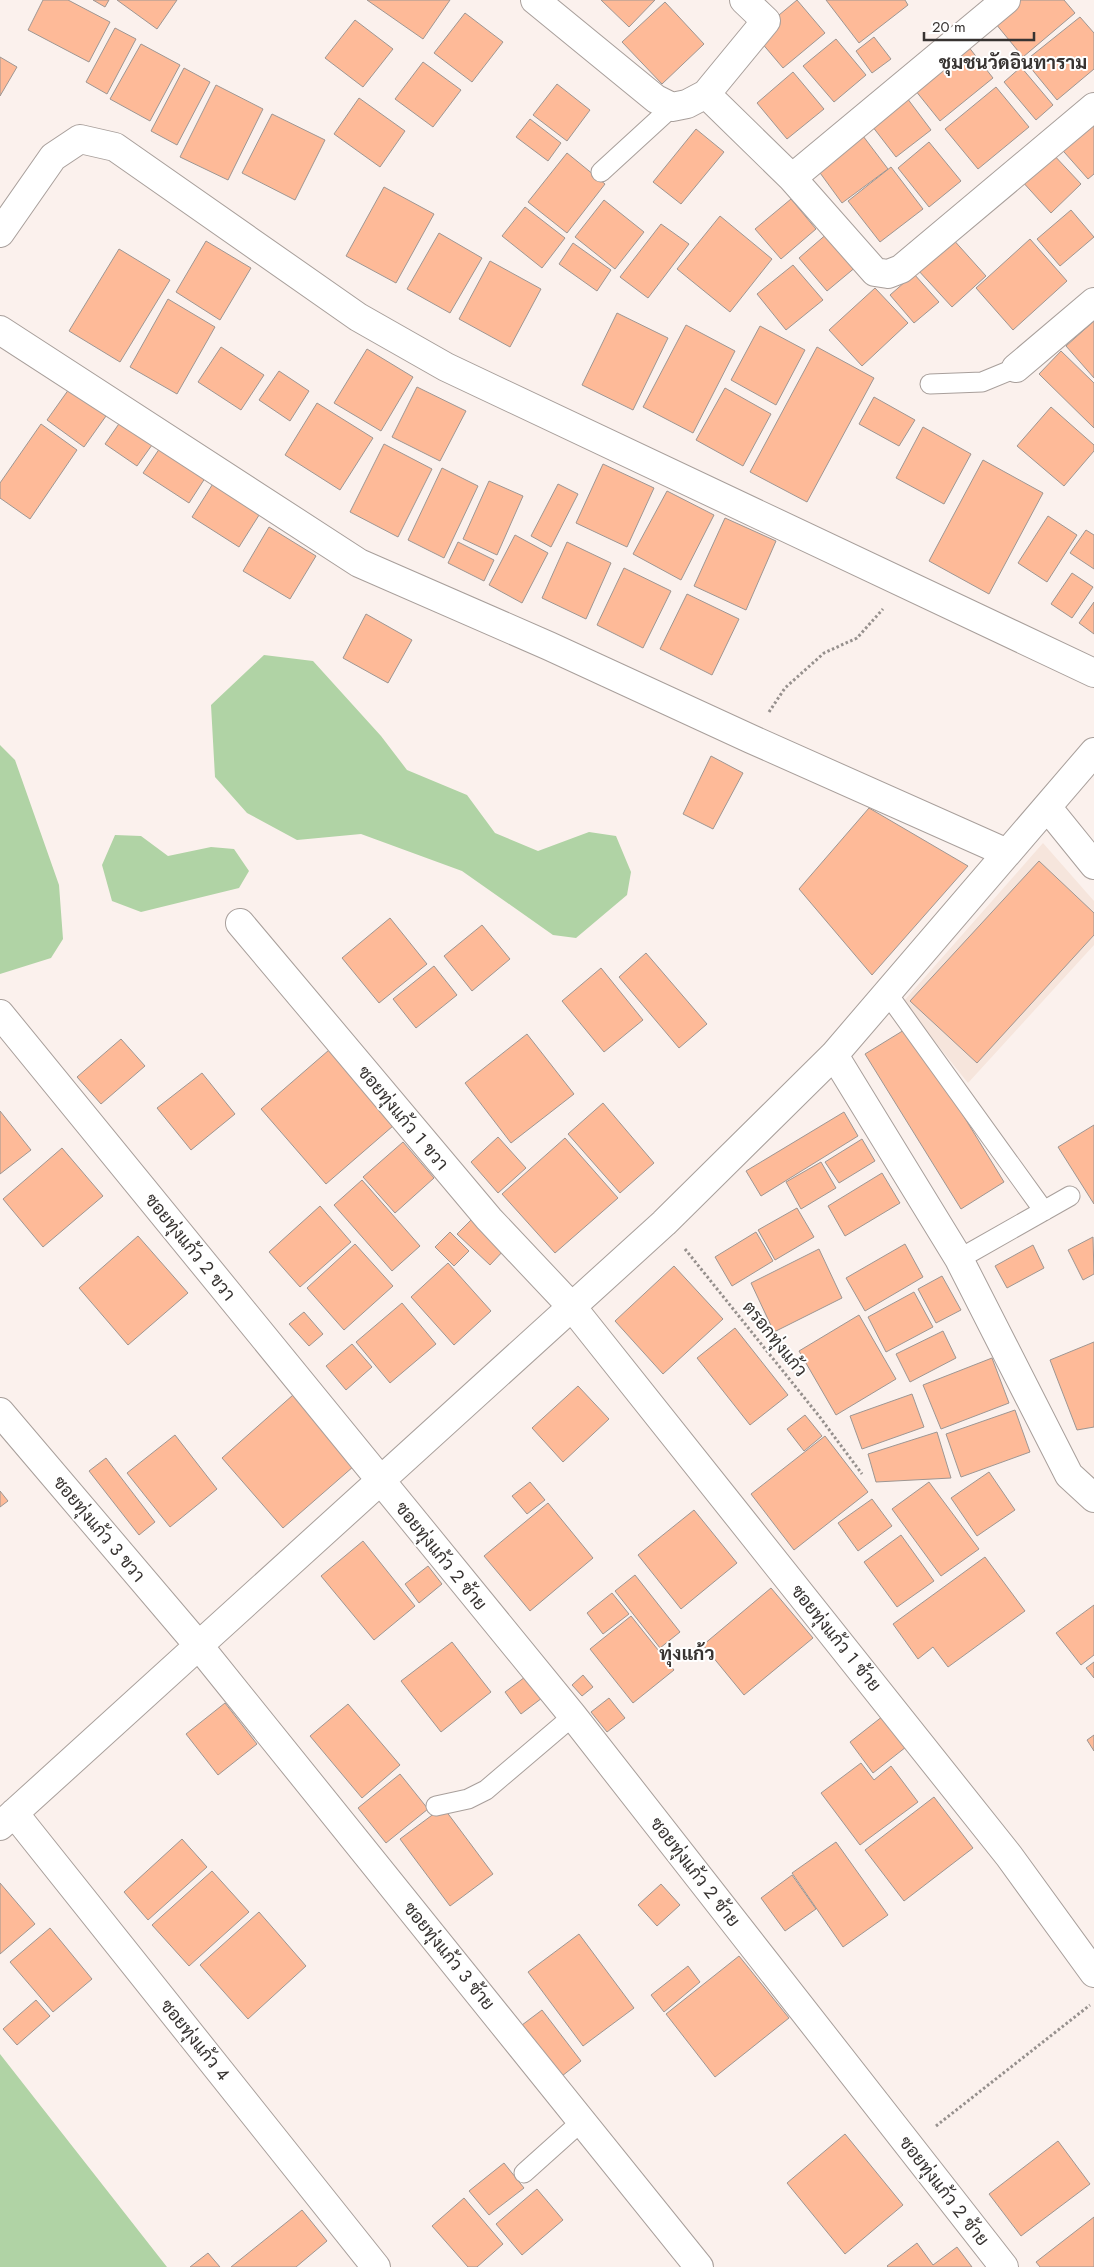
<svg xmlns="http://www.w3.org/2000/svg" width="1094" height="2267" viewBox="0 0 1094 2267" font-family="Jost,Sarabun,sans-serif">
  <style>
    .built { fill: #f6e5dc }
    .green { fill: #b0d3a5 }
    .building { fill: #feba98; stroke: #9e9692 }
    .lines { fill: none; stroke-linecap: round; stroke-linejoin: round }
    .lane-casing { stroke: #a89f9b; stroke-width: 21 }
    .street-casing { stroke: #a89f9b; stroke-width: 30 }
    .path { stroke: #96908d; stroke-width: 3; stroke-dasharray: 2.5 2.5; stroke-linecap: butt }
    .lane { stroke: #fff; stroke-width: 19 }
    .street { stroke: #fff; stroke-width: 28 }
    .labels { text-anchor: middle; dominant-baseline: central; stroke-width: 4; stroke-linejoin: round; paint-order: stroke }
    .street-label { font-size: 18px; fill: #373331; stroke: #fff }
    .neighbourhood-label { font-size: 19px; font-weight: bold; fill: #373331; stroke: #fff }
  </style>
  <rect width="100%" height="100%" fill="#fbf1ed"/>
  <!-- built -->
  <path class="built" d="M1043 843 1094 901V945L968 1083 903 1002Z"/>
  <!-- green -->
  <path class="green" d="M264 655 313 661 381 736 407 770 467 795 495 833 538 851 589 832 616 836 631 872 627 895 576 938 553 935 462 871 361 834 297 840 247 813 215 777 211 705Z
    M0 745 15 760 59 885 63 939 51 958 0 974Z
    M115 835 141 836 168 856 211 847 234 849 249 871 239 888 141 912 112 901 102 865Z
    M0 2054 167 2267H0Z"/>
  <!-- building -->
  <path class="building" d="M43 0H68L110 22 89 62 28 30Z
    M93 0H109L105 7Z
    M117 0H177L157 29Z
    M367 0H450L423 39Z
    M601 0H655L629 27Z
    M797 0 825 33 783 68 755 35Z
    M826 0H905L908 5 859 43Z
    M1012 0H1064L1075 13 1023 57 991 18Z
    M665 2 704 44 662 84 622 42Z
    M465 13 503 42 472 82 434 53Z
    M1080 17 1094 33V69L1057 100 1025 61Z
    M355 20 393 49 363 87 325 58Z
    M115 28 136 39 107 94 86 82Z
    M874 37 891 59 872 73 856 51Z
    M836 39 866 75 834 102 803 66Z
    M964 41 993 78 940 121 911 85Z
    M141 44 180 65 150 121 110 99Z
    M0 57 17 67 0 96Z
    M423 62 461 90 433 127 395 99Z
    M1021 67 1053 105 1036 120 1004 82Z
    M184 68 210 82 177 145 151 131Z
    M793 72 824 109 787 139 757 103Z
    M557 84 590 110 567 141 533 115Z
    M216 85 263 109 228 180 180 157Z
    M996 87 1029 127 978 169 945 129Z
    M904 94 931 130 896 157 869 122Z
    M359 98 405 131 380 167 334 134Z
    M1094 110V174L1088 179 1057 144Z
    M272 114 325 140 295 200 242 173Z
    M530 119 561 143 548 161 516 137Z
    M696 129 724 152 681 204 653 182Z
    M860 132 888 169 842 203 815 166Z
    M929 142 961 181 929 207 898 168Z
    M1051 152 1081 184 1051 213 1020 179Z
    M567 153 605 184 567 233 528 202Z
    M891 167 923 209 880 242 848 201Z
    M384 187 434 214 396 283 346 256Z
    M791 199 816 229 781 259 755 229Z
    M604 200 644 232 615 269 575 237Z
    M525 207 565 238 542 268 502 236Z
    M1071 210 1094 237 1060 266 1037 239Z
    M720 216 772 259 730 312 677 269Z
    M661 224 689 244 648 298 620 277Z
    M829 232 857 266 827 291 799 258Z
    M439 233 482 258 450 313 407 289Z
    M951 237 986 276 952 307 917 269Z
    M1030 239 1067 281 1013 330 976 288Z
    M206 241 251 268 220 320 176 292Z
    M573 243 611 270 597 291 559 264Z
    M119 249 170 280 120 362 69 331Z
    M490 261 541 289 510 347 459 319Z
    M793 265 823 300 786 330 757 294Z
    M914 274 939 302 914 323 890 295Z
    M875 288 908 323 862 366 829 330Z
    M168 299 215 327 177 394 130 367Z
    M617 313 668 338 633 410 582 385Z
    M1094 321V378L1066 346Z
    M686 325 735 351 693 433 643 407Z
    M760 326 805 350 776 405 731 380Z
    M221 347 264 375 241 410 198 382Z
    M817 347 874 378 807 502 750 472Z
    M367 349 413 377 381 431 334 403Z
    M1061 351 1094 383V428L1039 374Z
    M279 371 309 391 290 421 259 400Z
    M417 387 466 411 440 461 392 437Z
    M725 388 771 414 743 466 696 440Z
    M69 389 106 416 84 447 47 420Z
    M874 397 915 420 899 446 859 424Z
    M317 403 373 438 340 490 285 455Z
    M1051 407 1094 445V451L1064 486 1017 446Z
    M125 415 157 438 137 466 105 444Z
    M41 424 77 450 30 519 0 498V483Z
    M923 427 971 454 944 504 896 478Z
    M164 442 209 472 189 503 143 473Z
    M384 444 432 469 398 537 350 512Z
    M983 460 1043 493 989 594 929 561Z
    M603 464 654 488 627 547 576 523Z
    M442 468 478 486 444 558 408 540Z
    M489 481 523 496 497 555 463 539Z
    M214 482 261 512 239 547 192 517Z
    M558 484 578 494 551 547 531 536Z
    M667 491 714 515 681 580 633 554Z
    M1048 516 1077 535 1047 582 1018 563Z
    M725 518 776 541 746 610 694 586Z
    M269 527 316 556 290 599 243 571Z
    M1086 530 1094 535V569L1070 553Z
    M515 535 548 553 522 603 489 585Z
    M458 542 494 560 484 581 448 563Z
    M567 542 611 563 586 619 542 598Z
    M624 568 671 591 643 648 597 625Z
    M1072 573 1093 587 1072 618 1051 604Z
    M687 594 739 619 712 675 660 649Z
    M1094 602V634L1079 623Z
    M366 614 412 640 388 683 343 658Z
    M711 756 743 773 713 829 683 814Z
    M869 808 968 866 872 975 799 889Z
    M1039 861 1094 913V935L977 1063 910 1001Z
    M390 918 427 964 379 1003 342 958Z
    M482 925 510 959 472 991 444 956Z
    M646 953 707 1024 679 1048 619 977Z
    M434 966 457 995 416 1028 393 999Z
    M601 968 643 1020 604 1052 562 1001Z
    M909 1027 1004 1182 961 1209 865 1054Z
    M527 1034 574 1094 511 1143 465 1083Z
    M121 1039 145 1066 101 1104 77 1077Z
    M329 1050 393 1126 326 1184 261 1109Z
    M202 1073 235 1114 191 1150 157 1108Z
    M603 1103 654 1163 620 1193 568 1134Z
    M0 1111 31 1150 0 1174Z
    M844 1112 858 1136 761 1196 746 1171Z
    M1094 1125V1204L1058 1147Z
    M498 1137 526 1168 498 1193 471 1162Z
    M565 1138 618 1198 555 1253 502 1194Z
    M862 1139 875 1161 839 1183 825 1162Z
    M403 1142 434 1178 395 1213 363 1177Z
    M62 1148 103 1196 43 1247 3 1199Z
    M821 1162 836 1188 801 1209 786 1182Z
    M882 1173 900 1203 845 1236 828 1206Z
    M362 1180 420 1246 392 1271 334 1205Z
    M320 1206 351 1242 300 1287 269 1252Z
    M797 1208 814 1237 775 1260 758 1230Z
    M473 1218 505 1249 490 1265 457 1234Z
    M450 1232 469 1251 454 1266 435 1247Z
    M756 1232 773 1261 732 1286 715 1257Z
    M138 1236 188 1293 128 1345 79 1288Z
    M1093 1237 1094 1274 1083 1280 1068 1250Z
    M355 1244 393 1286 344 1330 307 1288Z
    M905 1244 923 1277 865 1311 846 1278Z
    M1033 1245 1044 1268 1007 1288 995 1266Z
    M819 1249 842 1298 774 1332 751 1283Z
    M448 1263 491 1311 454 1345 411 1297Z
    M674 1266 723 1319 663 1374 615 1321Z
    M942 1276 961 1310 936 1323 918 1289Z
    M914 1292 933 1327 886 1352 868 1317Z
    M402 1303 436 1344 390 1383 356 1342Z
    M304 1312 323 1334 309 1346 289 1324Z
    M859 1315 896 1379 836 1415 799 1351Z
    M735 1328 788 1395 750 1425 697 1358Z
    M943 1331 956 1358 910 1382 896 1354Z
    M1094 1342V1427L1077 1430 1050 1360Z
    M352 1344 372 1367 346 1390 326 1366Z
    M992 1358 1009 1403 941 1429 923 1385Z
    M578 1386 609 1419 563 1462 532 1428Z
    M912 1394 924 1427 862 1449 850 1416Z
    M293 1395 354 1466 283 1528 222 1458Z
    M1015 1410 1030 1452 961 1477 946 1434Z
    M805 1415 822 1436 804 1451 787 1429Z
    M937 1432 951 1478 876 1482 868 1454Z
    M175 1435 217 1489 170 1527 127 1473Z
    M825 1436 868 1492 794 1550 751 1494Z
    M106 1458 155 1522 139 1535 89 1471Z
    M989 1472 1015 1510 977 1536 951 1498Z
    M530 1482 545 1500 527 1514 512 1496Z
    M929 1482 979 1549 941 1576 892 1509Z
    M0 1491 8 1501 0 1507Z
    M872 1499 892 1526 858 1551 838 1523Z
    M548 1503 593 1558 530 1611 484 1556Z
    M694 1510 737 1563 681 1609 638 1555Z
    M901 1535 934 1581 897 1607 864 1562Z
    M363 1541 415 1606 374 1640 321 1576Z
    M985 1557 1025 1611 948 1667 933 1647 918 1659 893 1624Z
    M428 1566 442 1584 419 1603 405 1584Z
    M635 1575 680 1632 660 1648 615 1591Z
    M771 1588 813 1638 744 1695 703 1645Z
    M612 1593 629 1614 603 1634 587 1613Z
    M1094 1605V1655L1081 1665 1056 1633Z
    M631 1616 674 1670 633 1703 590 1649Z
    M452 1642 491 1692 441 1732 401 1681Z
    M1094 1662V1678L1086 1668Z
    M583 1675 593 1687 582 1696 572 1685Z
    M525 1677 542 1698 521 1714 505 1692Z
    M609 1698 625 1718 607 1732 591 1712Z
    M225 1703 257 1744 218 1775 186 1734Z
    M348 1704 400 1765 362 1798 310 1736Z
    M883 1716 906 1747 873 1773 850 1742Z
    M1094 1735V1751L1087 1740Z
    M861 1763 874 1780 891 1766 918 1802 860 1845 821 1793Z
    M400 1774 428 1809 386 1843 358 1808Z
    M934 1797 973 1848 904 1901 865 1850Z
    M443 1807 493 1874 450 1906 400 1839Z
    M182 1839 207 1867 148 1920 124 1892Z
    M836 1842 888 1915 843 1947 792 1873Z
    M212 1871 249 1912 189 1966 152 1925Z
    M792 1875 816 1909 785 1931 761 1898Z
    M0 1883 35 1924 0 1954Z
    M661 1884 680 1905 657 1926 638 1905Z
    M259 1912 306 1966 248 2019 200 1965Z
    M50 1928 92 1979 53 2012 10 1962Z
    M579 1934 634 2008 583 2046 528 1972Z
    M739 1956 789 2018 715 2077 666 2014Z
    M688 1966 700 1982 664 2012 651 1995Z
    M36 2000 50 2016 17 2045 3 2029Z
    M542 2010 581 2061 562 2076 522 2025Z
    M845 2134 903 2205 845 2254 787 2183Z
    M1058 2141 1090 2184 1021 2236 989 2194Z
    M504 2163 524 2188 489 2215 469 2191Z
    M537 2189 563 2220 522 2255 496 2224Z
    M464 2198 503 2244 477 2267H468L432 2226Z
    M302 2210 327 2241 296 2267H231Z
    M1094 2217V2267H1040L1036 2262Z
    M917 2243 933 2265 957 2247 972 2267H888L887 2266Z
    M208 2253 220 2267H190Z"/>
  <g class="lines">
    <!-- lane casing -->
    <g class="lane-casing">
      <path id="lane" d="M601 172 672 107
        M930 384 982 382 1016 368
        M887 993 1044 1211
        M959 1259 1070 1196
        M436 1806 468 1799 486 1790 573 1716
        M524 2173 582 2121"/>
    </g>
    <!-- street casing -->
    <g class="street-casing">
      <path id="street" d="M535 0 656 99 672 107 687 104 706 94 766 21 744 0
        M706 94 792 178 875 272 888 274 901 269 1094 107
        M792 178 1006 0
        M0 233 53 157 80 139 115 147 358 317 446 367 1094 673
        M0 330 359 563 549 646 751 739 1007 853
        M1016 368 1094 302
        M1047 807 1094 865
        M240 923 489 1219 572 1307 1009 1856 1094 1973
        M0 1014 573 1716 1004 2267
        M834 1055 959 1259 1069 1475 1094 1498
        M0 1412 199 1646 699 2267
        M14 1813 376 2267
        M0 1826 664 1223 834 1055 1094 752"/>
    </g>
    <!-- path -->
    <path class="path" d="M769 712 785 688 824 653 857 638 883 609
      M685 1249 819 1416 862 1474
      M936 2126 1090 2005"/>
    <!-- lane -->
    <use href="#lane" class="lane"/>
    <!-- street -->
    <use href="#street" class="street"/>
  </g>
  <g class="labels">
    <!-- street labels -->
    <g class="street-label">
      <text transform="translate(403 1118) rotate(50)">ซอยทุ่งแก้ว 1 ขวา</text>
      <text transform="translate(190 1247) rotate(51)">ซอยทุ่งแก้ว 2 ขวา</text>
      <text transform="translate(775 1339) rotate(51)">ตรอกทุ่งแก้ว</text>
      <text transform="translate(99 1529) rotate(50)">ซอยทุ่งแก้ว 3 ขวา</text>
      <text transform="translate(441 1556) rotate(51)">ซอยทุ่งแก้ว 2 ซ้าย</text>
      <text transform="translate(836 1638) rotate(51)">ซอยทุ่งแก้ว 1 ซ้าย</text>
      <text transform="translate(695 1872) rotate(52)">ซอยทุ่งแก้ว 2 ซ้าย</text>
      <text transform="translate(449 1956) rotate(51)">ซอยทุ่งแก้ว 3 ซ้าย</text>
      <text transform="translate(195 2040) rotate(51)">ซอยทุ่งแก้ว 4</text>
      <text transform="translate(944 2191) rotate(52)">ซอยทุ่งแก้ว 2 ซ้าย</text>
    </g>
    <!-- neighbourhood labels -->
    <g class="neighbourhood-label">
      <text x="1013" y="62">ชุมชนวัดอินทาราม</text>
      <text x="687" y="1653">ทุ่งแก้ว</text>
    </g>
  </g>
  <!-- scale -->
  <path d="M924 32v8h110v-8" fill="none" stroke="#373331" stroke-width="2.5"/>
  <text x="932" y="32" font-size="15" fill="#373331" stroke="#ffffff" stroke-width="4" paint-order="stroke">20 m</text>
</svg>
